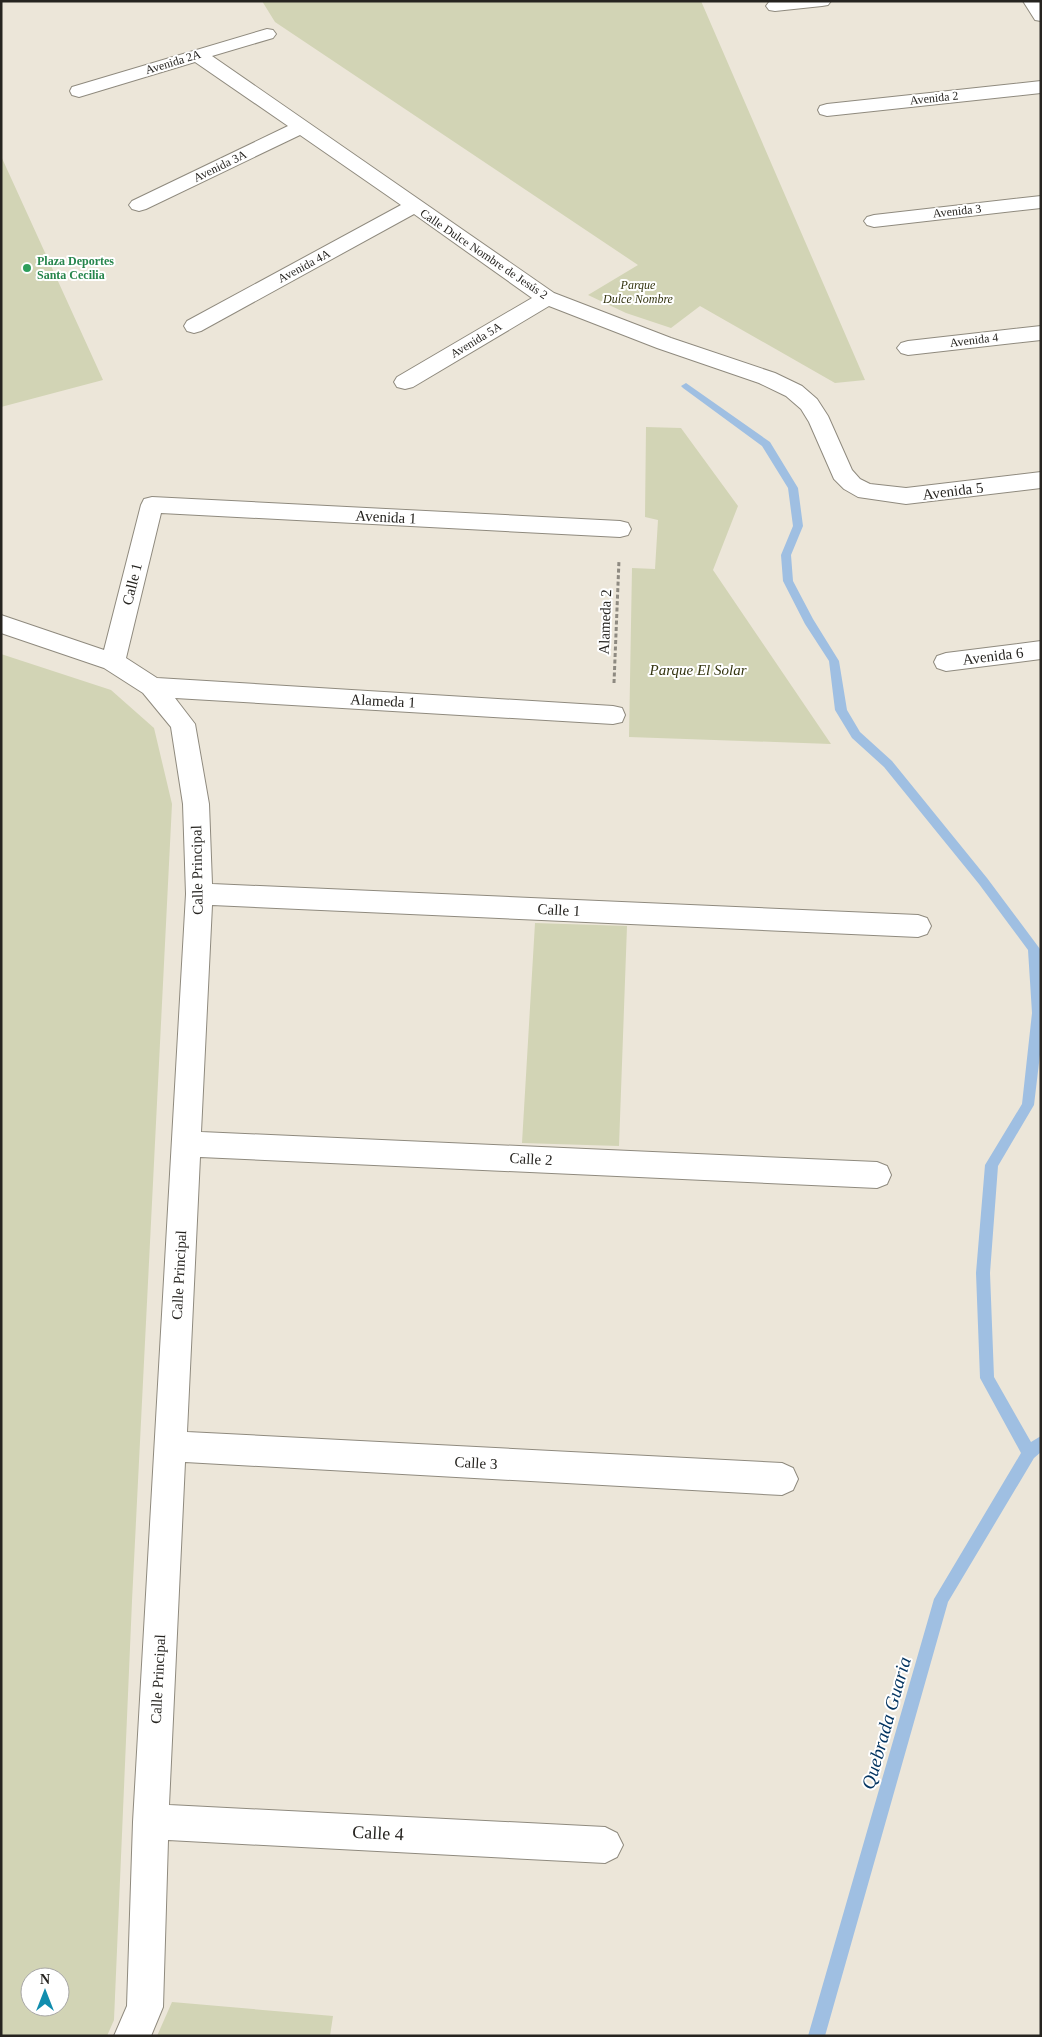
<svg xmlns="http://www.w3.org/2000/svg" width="1042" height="2037" viewBox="0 0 1042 2037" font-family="Georgia,serif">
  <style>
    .green { fill: #d2d4b5; fill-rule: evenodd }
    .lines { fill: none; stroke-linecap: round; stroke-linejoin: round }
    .stream { fill: #9fbfe2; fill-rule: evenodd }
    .minor-casing { stroke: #8f8a7e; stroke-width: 2 }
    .path { stroke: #8e8a81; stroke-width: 3; stroke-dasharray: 4 2.5; stroke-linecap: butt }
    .minor { fill: #fff; fill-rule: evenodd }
    .leisure-dot { fill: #2e9e5b; stroke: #fff; stroke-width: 2 }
    .labels { text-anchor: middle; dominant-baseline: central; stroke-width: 4; stroke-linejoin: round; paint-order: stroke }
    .far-street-label { font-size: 12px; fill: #262420; stroke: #fff }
    .far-leisure-label { font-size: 12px; font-weight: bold; fill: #27864d; stroke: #fff; text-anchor: start }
    .far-park-label { font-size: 12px; font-style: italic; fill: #343510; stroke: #fff }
    .street-label { font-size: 15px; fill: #262420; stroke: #fff }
    .park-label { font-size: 15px; font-style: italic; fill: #343510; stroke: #fff }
    .near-street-label { font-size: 18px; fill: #262420; stroke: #fff }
    .near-water-label { font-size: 19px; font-style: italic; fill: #053662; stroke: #fff }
  </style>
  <rect width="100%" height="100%" fill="#ece6d9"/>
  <!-- green -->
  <path class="green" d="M262 1H701L865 380 835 383 700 306 671 328 626 313 588 295 638 265 275 22Z
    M1 156 103 380 1 407Z
    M646 427 681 428 738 506 713 570 831 744 629 737 632 568 655 569 658 520 645 517Z
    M1 654 111 690 154 728 172 804 132 1601 114 2020 107 2036H1ZM30 1977H60V2007H30Z
    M535 923 627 926 619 1146 522 1143Z
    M172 2002 333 2016 330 2036H157Z"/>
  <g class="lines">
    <!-- stream -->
    <path class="stream" d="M686 383 770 442 798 488 803 526 791 555 793 581 813 619 839 661 847 710 860 732 892 761 987 878 1040 949 1041 1046 1034 1105 998 1166 990 1273 994 1377 1031 1442 1041 1436V1452L1034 1458 948 1602 825 2036H808L934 1599 1021 1453 980 1378 976 1273 985 1165 1022 1104 1032 1013 1028 950 979 884 884 767 852 738 835 710 829 661 805 624 783 581 781 555 793 526 788 488 762 446 683 388 681 386Z"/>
    <!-- minor casing -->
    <g class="minor-casing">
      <path id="minor" d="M772 1H831L828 5 822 6 775 11 769 10 766 6 769 2Z
        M1023 1H1041V21L1035 20Z
        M267 29 273 30 276 34 273 38 212 56 554 293 671 338 775 373 802 386 817 399 828 416 852 470 860 479 870 484 906 488 1041 472V488L906 504 858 497 844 489 834 479 809 422 801 409 786 396 759 383 657 348 549 306 413 387 405 389 397 387 394 382 397 377 532 298 414 214 201 331 194 333 187 331 184 326 187 321 401 205 300 135 146 209 139 211 132 209 129 205 132 201 288 126 195 62 79 97 72 95 70 91 72 87Z
        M1041 81V93L827 116 820 114 818 110 820 106 827 104Z
        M1041 196V208L874 227 867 225 864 221 867 217 874 215Z
        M1041 326V340L908 355 901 353 897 348 901 343 908 341Z
        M152 497 620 521 628 523 631 529 628 535 620 537 161 513 126 658 157 678 613 706 622 708 625 715 622 722 613 724 175 698 195 724 209 804 212 884 918 915 927 918 931 926 927 934 918 937 212 905 201 1132 877 1162 887 1166 891 1175 887 1184 877 1188 200 1157 187 1432 782 1463 793 1468 798 1479 793 1490 782 1495 185 1462 169 1805 605 1827 617 1833 623 1845 617 1857 605 1863 168 1840 163 2007 151 2036H114L127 2006 133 1822 186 894 183 804 171 727 143 693 104 668 1 633V615L104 650 141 505 144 499Z
        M1041 641V659L946 671 937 668 934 662 937 656 946 653Z"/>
    </g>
    <!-- path -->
    <path class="path" d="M614 683 619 560"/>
    <!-- minor -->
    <use href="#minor" class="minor"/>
  </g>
  <!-- markers -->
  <circle class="leisure-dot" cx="27" cy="268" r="5"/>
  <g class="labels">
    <!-- far-street labels -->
    <g class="far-street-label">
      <text transform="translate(173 62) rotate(-17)">Avenida 2A</text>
      <text transform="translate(934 98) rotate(-6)">Avenida 2</text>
      <text transform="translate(220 166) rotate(-26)">Avenida 3A</text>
      <text transform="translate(957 211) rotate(-6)">Avenida 3</text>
      <text transform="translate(484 254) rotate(34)">Calle Dulce Nombre de Jesús 2</text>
      <text transform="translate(304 266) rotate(-28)">Avenida 4A</text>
      <text transform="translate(476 340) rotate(-31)">Avenida 5A</text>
      <text transform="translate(974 340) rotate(-7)">Avenida 4</text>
    </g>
    <!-- far-leisure labels -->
    <g class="far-leisure-label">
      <text x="37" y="261">Plaza Deportes<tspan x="37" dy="14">Santa Cecilia</tspan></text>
    </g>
    <!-- far-park labels -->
    <g class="far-park-label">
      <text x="638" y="285">Parque<tspan x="638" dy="14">Dulce Nombre</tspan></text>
    </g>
    <!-- street labels -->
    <g class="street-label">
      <text transform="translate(953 491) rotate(-7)">Avenida 5</text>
      <text transform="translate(386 517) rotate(3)">Avenida 1</text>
      <text transform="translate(132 584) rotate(-76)">Calle 1</text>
      <text transform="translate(605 622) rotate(-88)">Alameda 2</text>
      <text transform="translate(993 656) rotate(-7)">Avenida 6</text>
      <text transform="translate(383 701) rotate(3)">Alameda 1</text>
      <text transform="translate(197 870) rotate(-91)">Calle Principal</text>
      <text transform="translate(559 910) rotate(3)">Calle 1</text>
      <text transform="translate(531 1159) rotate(3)">Calle 2</text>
      <text transform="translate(179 1275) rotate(-87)">Calle Principal</text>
      <text transform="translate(476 1463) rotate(3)">Calle 3</text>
      <text transform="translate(158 1679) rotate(-87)">Calle Principal</text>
    </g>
    <!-- park labels -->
    <g class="park-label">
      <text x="698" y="670">Parque El Solar</text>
    </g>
    <!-- near-street labels -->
    <g class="near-street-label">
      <text transform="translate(378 1833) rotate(3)">Calle 4</text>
    </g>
    <!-- near-water labels -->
    <g class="near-water-label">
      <text transform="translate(886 1723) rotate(-74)">Quebrada Guaria</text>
    </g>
  </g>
  <!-- border -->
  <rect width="1042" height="2037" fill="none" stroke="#262420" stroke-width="5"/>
  <!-- north arrow -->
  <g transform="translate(45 1992)"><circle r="24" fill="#ffffff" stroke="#a8a7a6"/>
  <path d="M0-4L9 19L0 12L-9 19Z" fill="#118dae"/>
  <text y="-8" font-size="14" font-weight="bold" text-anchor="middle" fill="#262420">N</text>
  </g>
</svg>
